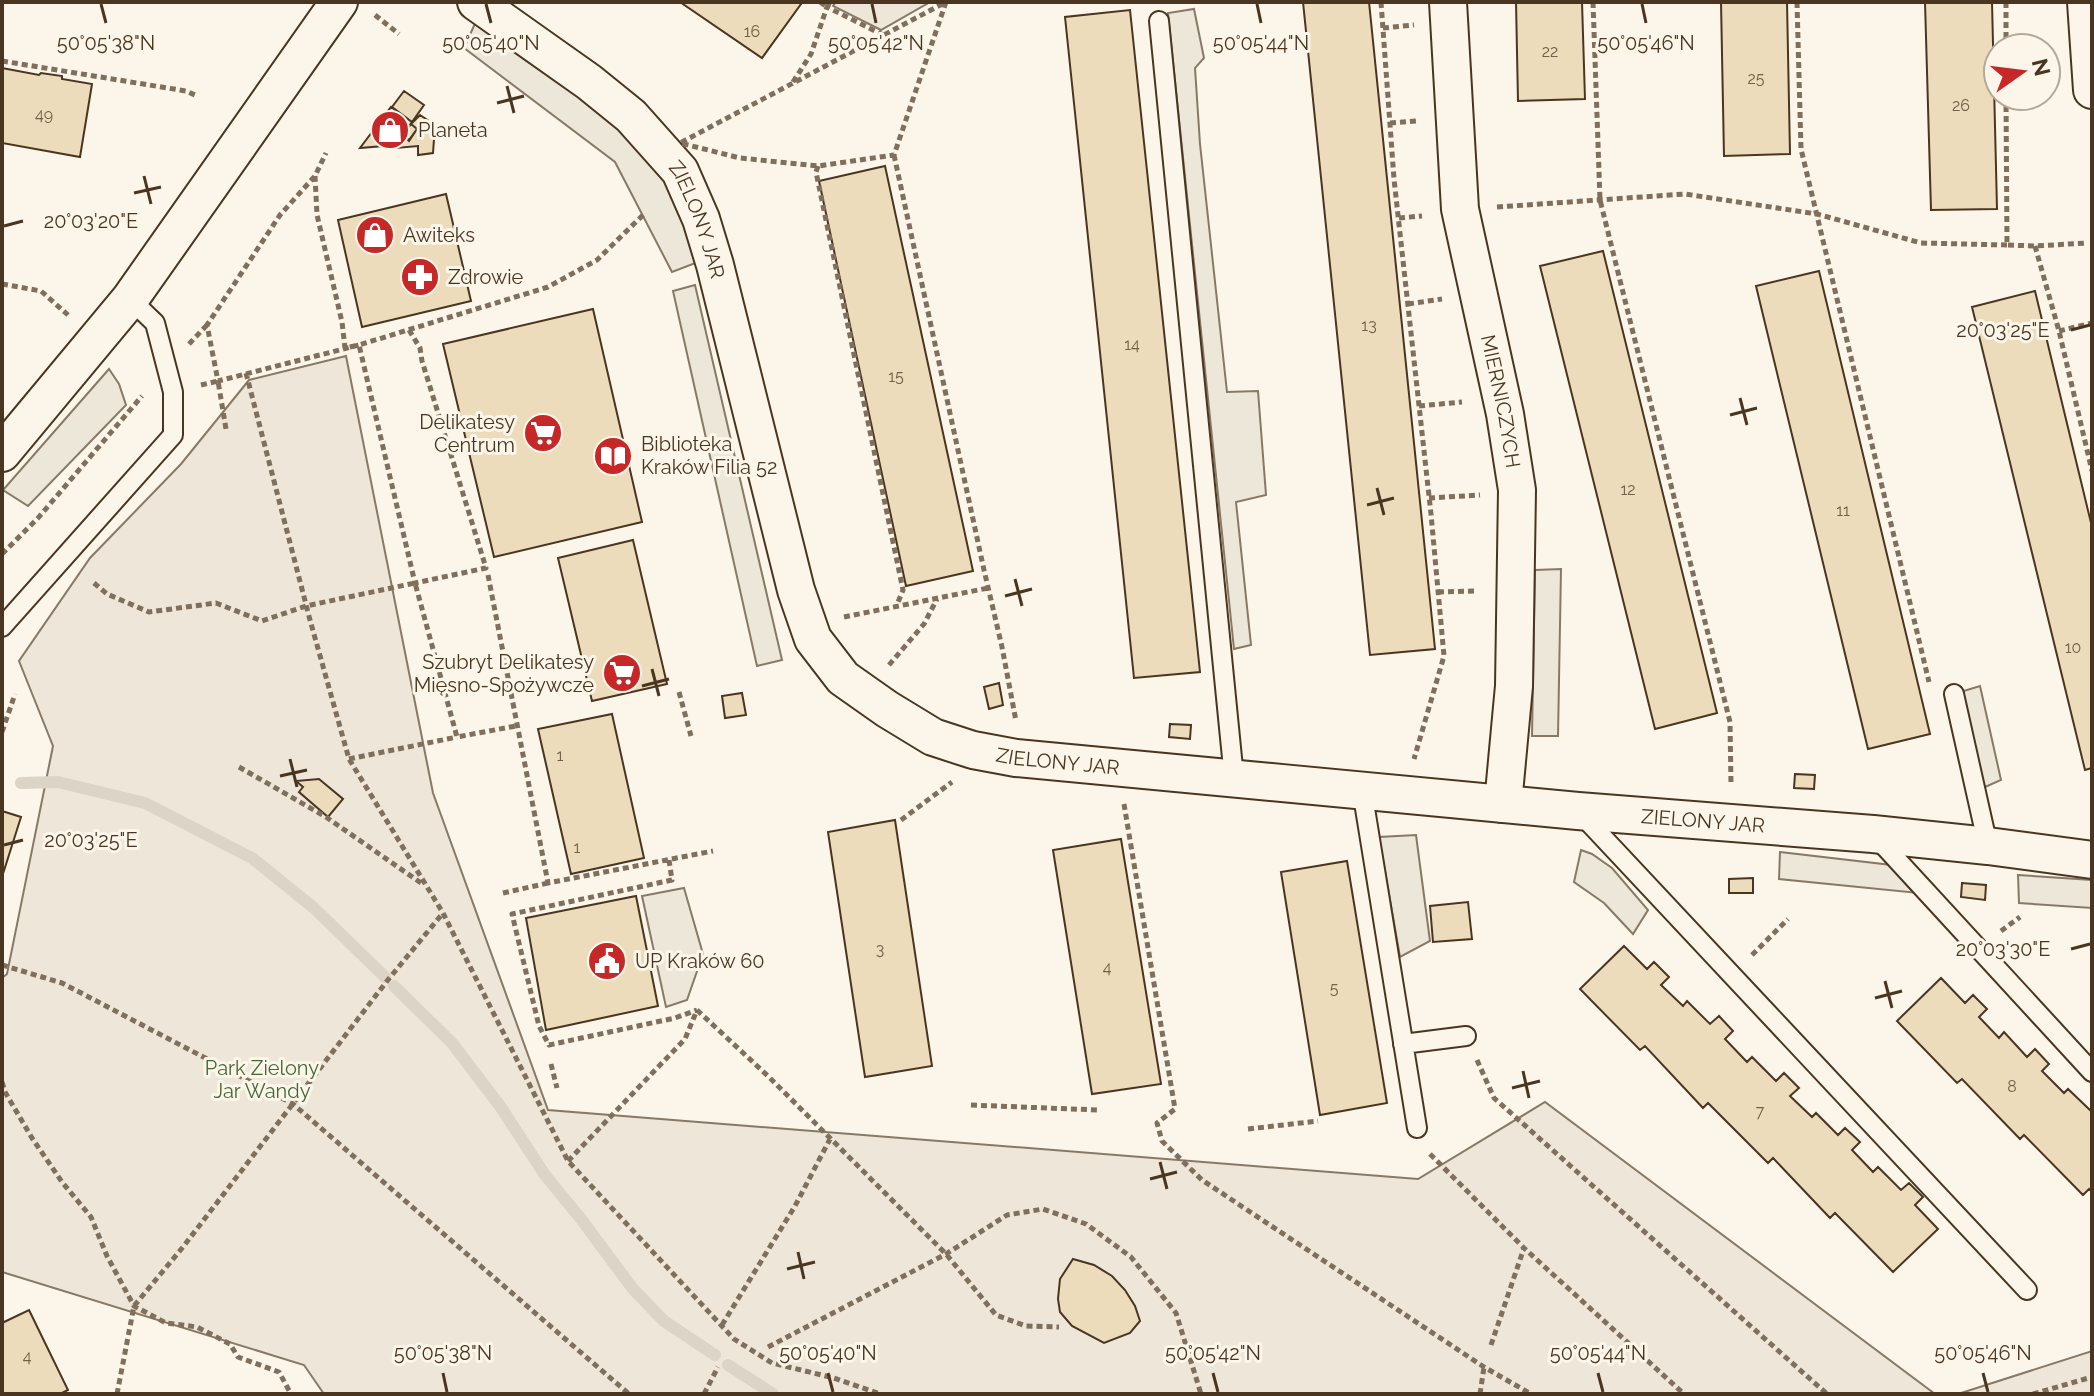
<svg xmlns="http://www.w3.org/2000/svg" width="2094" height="1396" viewBox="0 0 2094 1396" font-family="Raleway,sans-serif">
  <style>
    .green { fill: #ede6d9; stroke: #887966; stroke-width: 2 }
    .parking { fill: #ede7d9; stroke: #887966; stroke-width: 2 }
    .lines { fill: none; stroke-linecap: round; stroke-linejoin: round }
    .stream { stroke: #dcd4c6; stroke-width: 12 }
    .building { fill: #ecdcbc; stroke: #4a3520; stroke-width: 2 }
    .lane-casing { stroke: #4a3520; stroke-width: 22 }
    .street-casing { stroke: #4a3520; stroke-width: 40 }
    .path { stroke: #7f6f5c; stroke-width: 5; stroke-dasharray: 6 4; stroke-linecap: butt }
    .lane { stroke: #fbf6e9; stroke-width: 18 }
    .street { stroke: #fbf6e9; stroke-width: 36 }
    .ticks { fill: none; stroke: #4a3520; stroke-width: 3 }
    .labels { text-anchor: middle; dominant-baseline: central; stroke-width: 6; stroke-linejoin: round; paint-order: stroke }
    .number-label { font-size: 16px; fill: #725f47 }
    .poi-label { font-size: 20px; fill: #4a3520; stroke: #fbf6e9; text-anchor: start }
    .street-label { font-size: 20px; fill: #4a3520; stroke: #fbf6e9 }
    .park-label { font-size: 20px; fill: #436837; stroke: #fbf6e9 }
    .ticks-label { font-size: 20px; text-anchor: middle; fill: #4a3520; stroke: #fbf6e9; stroke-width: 6; stroke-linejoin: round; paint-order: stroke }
  </style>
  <rect width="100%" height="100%" fill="#fbf6e9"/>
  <!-- green -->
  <path class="green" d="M836 2H930L881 30 833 6Z
    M346 356 433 793 548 1110 1418 1179 1545 1102 1935 1394H324L304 1365 2 1272V978L7 974 53 746 19 661 90 558 181 464 249 380Z
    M2092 1351V1394H1958Z"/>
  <!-- parking -->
  <path class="parking" d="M1194 9 1204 58 1195 68 1200 144 1227 392 1258 391 1266 495 1236 502 1251 645 1234 649 1168 13Z
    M477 19 629 134 671 183 706 259 672 272 615 162 464 48Z
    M695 285 782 660 757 666 673 291Z
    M109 369 119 384 126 405 28 506 3 490Z
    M1561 569 1558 736H1532L1535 570Z
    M1980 686 2001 780 1976 791 1954 694Z
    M1416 835 1430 941 1400 957 1379 837Z
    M1581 850 1592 854 1612 868 1648 910 1633 934 1604 903 1574 882Z
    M1780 852 1917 868 1918 893 1779 879Z
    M2018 875 2092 880V908L2019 903Z
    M684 888 703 954 687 1000 666 1007 642 896Z"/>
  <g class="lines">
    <!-- stream -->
    <path class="stream" d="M21 783 58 782 145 803 252 858 314 908 385 977
      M394 986 452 1043 500 1106 545 1175 581 1219 633 1289 664 1321 715 1355
      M728 1365 773 1394"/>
  </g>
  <!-- building -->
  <path class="building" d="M680 2H798L801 4 762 58Z
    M1303 2H1369L1435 649 1370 655Z
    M1516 2H1582L1585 99 1518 101Z
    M1721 2H1787L1790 154 1724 156Z
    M1925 2H1992L1997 209 1931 210Z
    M1130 10 1200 672 1134 678 1065 17Z
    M2 68 39 75 41 73 62 76V79L92 84 80 157 2 143Z
    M404 91 424 105 412 122 392 107Z
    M391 107 412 122 395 145 360 148Z
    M420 115 435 125 433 153 418 155V146L396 148 395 145 402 135 409 141 417 129 411 124Z
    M411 124 417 129 409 140 402 135Z
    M885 166 973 571 906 586 819 181Z
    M446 194 471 301 362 327 338 220Z
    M1603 251 1717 713 1655 729 1540 266Z
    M1819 271 1930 734 1868 749 1756 286Z
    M2035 291 2092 527V768L2085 770 1972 307Z
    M593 309 642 522 494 557 443 344Z
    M633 540 667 684 592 701 558 558Z
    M999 683 1003 705 989 709 984 687Z
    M742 693 746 715 725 718 722 696Z
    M612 714 644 858 571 874 538 729Z
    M1170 724 1191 725 1190 739 1169 737Z
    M1795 774 1815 775 1814 789 1794 788Z
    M319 779 343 799 328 817 299 792 303 787 296 781Z
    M2 811 21 817 2 877Z
    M895 820 932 1066 865 1077 828 832Z
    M1121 839 1161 1084 1092 1094 1053 850Z
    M1347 861 1387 1103 1320 1115 1281 872Z
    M1753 878V893H1729V879Z
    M1962 883 1986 885 1985 900 1961 897Z
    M636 896 658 1006 546 1030 526 918Z
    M1468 902 1472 939 1433 942 1430 906Z
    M1624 946 1647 969 1654 962 1669 977 1661 985 1683 1006 1687 1001 1710 1024 1719 1016 1733 1031 1725 1039 1747 1062 1752 1057 1776 1081 1784 1073 1799 1088 1790 1096 1812 1117 1816 1113 1838 1135 1845 1128 1860 1142 1852 1150 1873 1172 1878 1167 1901 1190 1909 1183 1923 1197 1915 1205 1938 1229 1893 1272 1835 1213 1830 1218 1773 1158 1768 1163 1708 1103 1703 1108 1645 1046 1640 1050 1580 989Z
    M1941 978 1965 1003 1973 995 1987 1009 1979 1017 1999 1038 2004 1032 2027 1057 2035 1049 2049 1064 2042 1071 2064 1093 2068 1089 2092 1112V1192L2089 1189 2083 1195 2024 1135 2020 1139 1962 1079 1957 1083 1897 1021Z
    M1073 1259 1094 1265 1112 1276 1125 1290 1135 1306 1140 1321 1130 1333 1104 1343 1072 1326 1060 1312 1058 1299 1060 1279Z
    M29 1310 68 1390 60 1394H2V1323Z"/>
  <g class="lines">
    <!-- lane casing -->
    <g class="lane-casing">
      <path id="lane" d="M1159 21 1234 778
        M2 627 173 435V392L155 323 130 299
        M1954 694 1988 846
        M1362 790 1417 1128
        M1581 814 2027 1290
        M1875 836 2092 1072
        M1403 1044 1466 1036"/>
    </g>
    <!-- street casing -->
    <g class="street-casing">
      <g id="street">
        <path id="s1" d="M476 2 589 82 631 116 680 171 701 219 715 265 796 590 813 639 843 678 887 709 933 737 973 750 1016 758 1578 811 1873 834 1988 846 2092 860"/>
        <path id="s2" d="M1448 2 1460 209 1505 414 1517 490 1514 686 1503 804"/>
        <path d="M2086 2 2092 90"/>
        <path d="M2 453 130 299 339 2"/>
      </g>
    </g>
    <!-- path -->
    <path class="path" d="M820 2 827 7 830 2
      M946 2 894 155 818 166 740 158 680 143Z
      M1381 2 1394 179 1431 514 1444 656 1414 759
      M1593 2 1600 200 1730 722 1731 784
      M1797 2 1801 149 1929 682
      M2006 2V48
      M375 15 399 34
      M1383 28 1414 25
      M2 61 186 91 195 95
      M793 82 811 54 827 7 883 35
      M2006 96 2007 245 2035 246 2087 243
      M1390 123 1417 121
      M894 155 984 570 1002 647 1016 721
      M818 166 816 172 903 590 896 607
      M315 176 317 215 342 322 345 348 359 345 218 381 207 325 280 215 315 176 326 153
      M1497 207 1685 194 1817 214 1921 243 2007 245
      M1399 218 1422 216
      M2035 246 2059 331 2092 471
      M2090 254H2092
      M2 284 41 291 68 315
      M1408 304 1442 299
      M409 330 420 348 422 361 486 568 415 583 359 345 548 287 597 260 645 213
      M2059 331 2092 323
      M189 344 207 325
      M246 373 310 620 349 759 443 913 568 1161 734 1339 772 1363 834 1378 880 1394
      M201 385 218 381 226 429
      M1419 406 1462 402
      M1429 498 1480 495
      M2 554 38 518 142 396
      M488 575 548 883 713 851
      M94 583 107 594 149 612 216 603 262 621 306 606 415 583 457 737 516 726
      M1438 592 1477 591
      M844 617 988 588
      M889 665 924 624 937 599
      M679 692 691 736
      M2 732 15 694
      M349 759 457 737
      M239 767 326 817 421 883
      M1124 804 1175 1109 1157 1123 1162 1141 1202 1180 1484 1367 1531 1394
      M901 820 952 782
      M669 860 672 880 512 914 539 1026 549 1045 675 1018 697 1010
      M503 893 548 883
      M2001 931 2020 917
      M1752 955 1788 919
      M2 965 62 983 293 1104 629 1394
      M697 1010 769 1077 946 1254 996 1315 1026 1326 1059 1327
      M1477 1060 1494 1098 1827 1394
      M551 1064 557 1088
      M2 1082 5 1092 32 1138 62 1182 91 1217 107 1256 134 1306 166 1323 197 1327 230 1344 238 1357 279 1372 291 1394
      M971 1105 1097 1110
      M1248 1129 1318 1121
      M1430 1154 1524 1248 1684 1394
      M568 1161 685 1039 697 1010
      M722 1325 795 1206 830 1139
      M1491 1345 1524 1248
      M768 1347 946 1254 1007 1215 1043 1209 1086 1224 1131 1257 1176 1313 1201 1394
      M117 1394 134 1306 183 1247 387 981 443 913
      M704 1394 718 1367
      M1480 1394 1484 1367
      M2033 1394 2092 1377"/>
    <!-- lane -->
    <use href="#lane" class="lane"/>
    <!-- street -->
    <use href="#street" class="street"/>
  </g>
  <!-- ticks -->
  <path class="ticks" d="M101 4 106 23M486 4 491 23M872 4 876 23M1257 4 1261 23M1642 4 1646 23M507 86 514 113M497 103 524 96M144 176 151 204M134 193 161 187M4 226 23 221M2071 330 2090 325M1740 398 1747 425M1730 415 1757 408M1377 488 1384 515M1367 505 1394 498M1015 579 1022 606M1005 596 1032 589M652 669 659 696M642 686 669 679M290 759 297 787M280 776 307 770M4 845 23 840M2071 949 2090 944M1885 981 1892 1008M1875 998 1902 991M1523 1071 1529 1098M1512 1088 1540 1081M1160 1162 1167 1189M1150 1179 1177 1172M798 1252 804 1279M787 1269 815 1262M443 1373 447 1392M828 1373 833 1392M1213 1373 1218 1392M1598 1373 1603 1392M1983 1373 1988 1392"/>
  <!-- icons -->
  <defs>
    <g id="shop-disc" transform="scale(2)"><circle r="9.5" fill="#c62828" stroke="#fbf6e9"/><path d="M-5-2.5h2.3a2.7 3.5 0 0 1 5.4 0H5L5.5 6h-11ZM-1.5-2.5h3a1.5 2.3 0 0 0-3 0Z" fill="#fff"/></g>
    <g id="pharmacy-disc" transform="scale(2)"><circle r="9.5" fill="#c62828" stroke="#fbf6e9"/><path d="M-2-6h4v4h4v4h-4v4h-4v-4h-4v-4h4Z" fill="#fff"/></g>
    <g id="supermarket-disc" transform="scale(2)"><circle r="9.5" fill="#c62828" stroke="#fbf6e9"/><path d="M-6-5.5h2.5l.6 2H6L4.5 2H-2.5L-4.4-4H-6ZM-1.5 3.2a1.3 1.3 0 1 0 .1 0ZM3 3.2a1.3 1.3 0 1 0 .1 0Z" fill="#fff"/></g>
    <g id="library-disc" transform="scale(2)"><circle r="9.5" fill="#c62828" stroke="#fbf6e9"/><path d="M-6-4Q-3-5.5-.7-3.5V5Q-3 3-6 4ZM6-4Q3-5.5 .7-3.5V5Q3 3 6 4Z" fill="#fff"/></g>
    <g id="civic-disc" transform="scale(2)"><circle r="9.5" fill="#c62828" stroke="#fbf6e9"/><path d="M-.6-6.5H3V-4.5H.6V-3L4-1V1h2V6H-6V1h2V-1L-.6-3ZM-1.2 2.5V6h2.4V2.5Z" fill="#fff"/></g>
  </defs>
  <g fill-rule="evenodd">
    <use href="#shop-disc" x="390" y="130"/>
    <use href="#shop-disc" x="375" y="235"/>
    <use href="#pharmacy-disc" x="420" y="277"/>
    <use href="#supermarket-disc" x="543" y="433"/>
    <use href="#library-disc" x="613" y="456"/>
    <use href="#supermarket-disc" x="622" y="673"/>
    <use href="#civic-disc" x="607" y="961"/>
  </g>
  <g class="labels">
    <!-- number labels -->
    <g class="number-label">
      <text x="752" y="31">16</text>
      <text x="1550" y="51">22</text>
      <text x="1756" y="78">25</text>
      <text x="1961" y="105">26</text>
      <text x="44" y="114">49</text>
      <text x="1369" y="325">13</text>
      <text x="1132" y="344">14</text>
      <text x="896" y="376">15</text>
      <text x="1628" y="489">12</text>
      <text x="1843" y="510">11</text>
      <text x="2073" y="647">10</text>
      <text x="560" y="755">1</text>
      <text x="577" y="847">1</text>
      <text x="880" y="949">3</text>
      <text x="1107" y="967">4</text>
      <text x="1334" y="988">5</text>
      <text x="2012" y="1086">8</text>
      <text x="1760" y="1111">7</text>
      <text x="27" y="1356">4</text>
    </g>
    <!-- poi labels -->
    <g class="poi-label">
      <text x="418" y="130">Planeta</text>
      <text x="403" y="235">Awiteks</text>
      <text x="448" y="277">Zdrowie</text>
      <text x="515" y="422" text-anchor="end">Delikatesy<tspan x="515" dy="23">Centrum</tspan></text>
      <text x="641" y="444">Biblioteka<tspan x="641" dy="23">Kraków Filia 52</tspan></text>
      <text x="594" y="662" text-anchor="end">Szubryt Delikatesy<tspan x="594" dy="23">Mięsno-Spożywcze</tspan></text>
      <text x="635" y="961">UP Kraków 60</text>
    </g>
    <!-- street labels -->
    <g class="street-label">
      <text stroke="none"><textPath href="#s1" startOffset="318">ZIELONY JAR</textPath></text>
      <text stroke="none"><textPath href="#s2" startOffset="404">MIERNICZYCH</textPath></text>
      <text stroke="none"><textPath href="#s1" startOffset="1038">ZIELONY JAR</textPath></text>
      <text stroke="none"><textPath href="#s1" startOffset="1686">ZIELONY JAR</textPath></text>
    </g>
    <!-- park labels -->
    <g class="park-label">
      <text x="262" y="1068">Park Zielony<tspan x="262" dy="23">Jar Wandy</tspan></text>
    </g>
  </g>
  <g class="ticks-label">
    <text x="106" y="50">50°05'38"N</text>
    <text x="491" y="50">50°05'40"N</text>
    <text x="876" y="50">50°05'42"N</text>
    <text x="1261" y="50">50°05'44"N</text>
    <text x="1646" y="50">50°05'46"N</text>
    <text x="91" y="228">20°03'20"E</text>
    <text x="2003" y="337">20°03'25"E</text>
    <text x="91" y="847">20°03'25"E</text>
    <text x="2003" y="956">20°03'30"E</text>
    <text x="443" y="1360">50°05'38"N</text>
    <text x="828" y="1360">50°05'40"N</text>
    <text x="1213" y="1360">50°05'42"N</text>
    <text x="1598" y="1360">50°05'44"N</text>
    <text x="1983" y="1360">50°05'46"N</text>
  </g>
  <!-- border -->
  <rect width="2094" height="1396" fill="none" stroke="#4a3520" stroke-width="8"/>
  <!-- north arrow -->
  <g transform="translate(2022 72) rotate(76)"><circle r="38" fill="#fbf6e9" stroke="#b4a999" stroke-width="2"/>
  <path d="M0-6L14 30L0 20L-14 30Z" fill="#c62828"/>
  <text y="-12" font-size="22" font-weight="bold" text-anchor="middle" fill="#4a3520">N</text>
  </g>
</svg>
